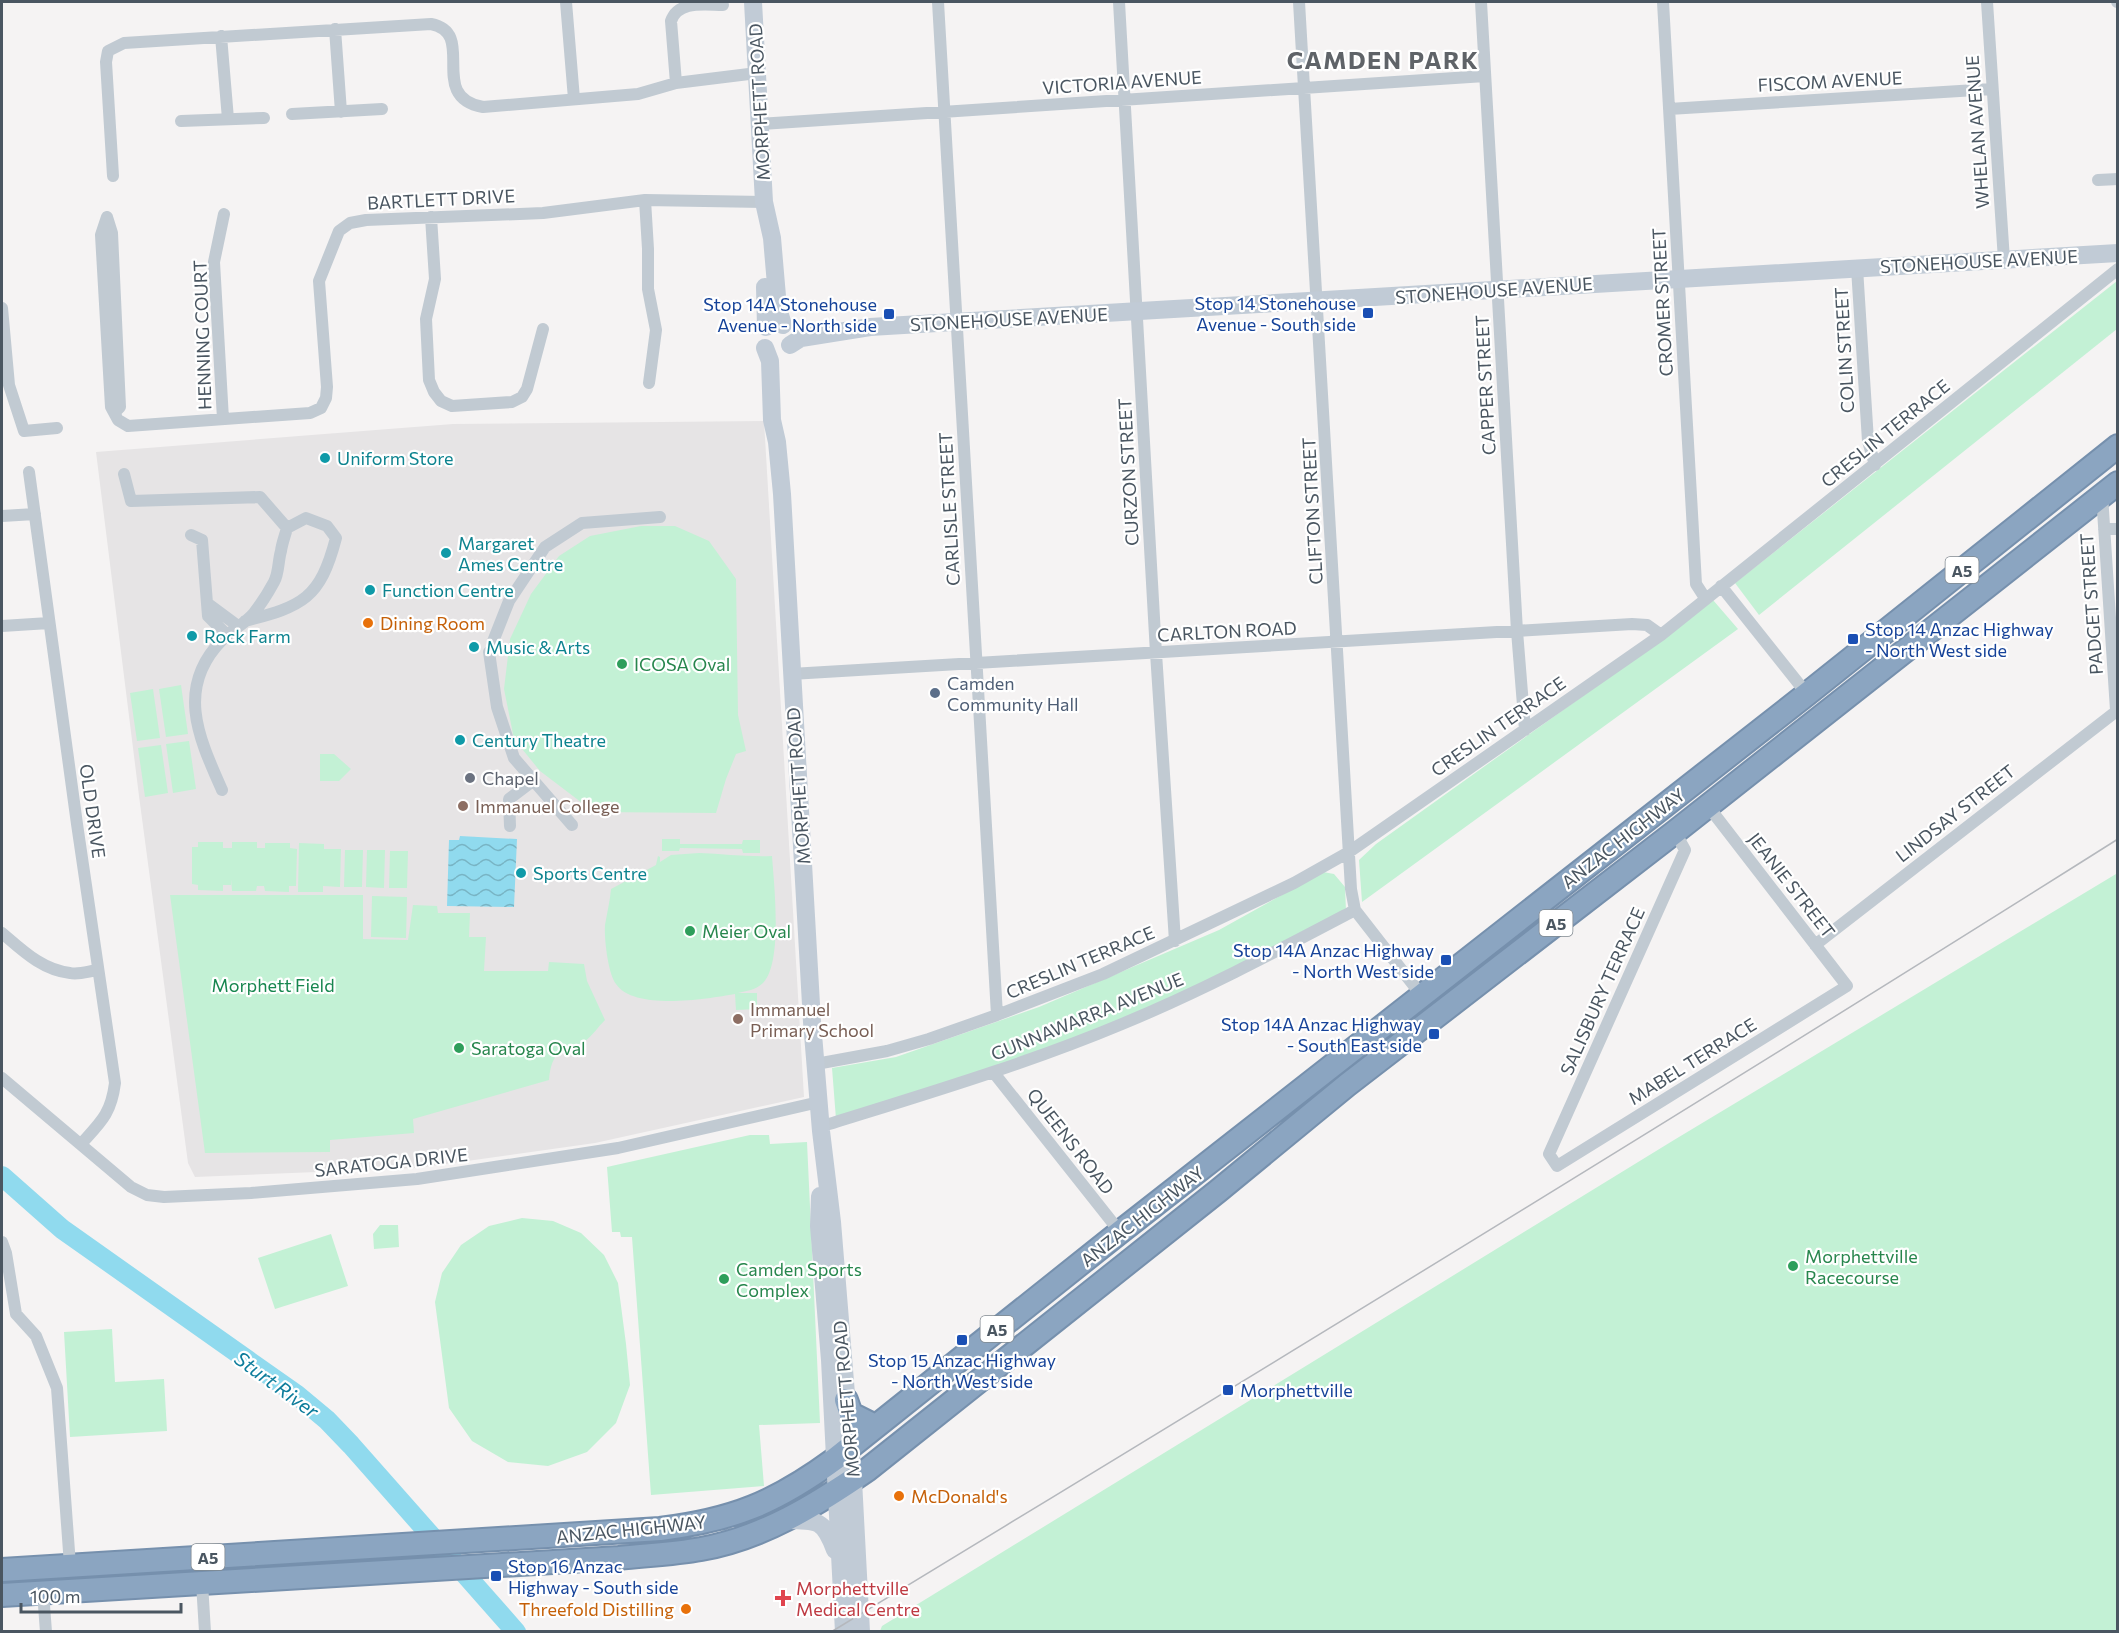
<svg xmlns="http://www.w3.org/2000/svg" width="2119" height="1633" viewBox="0 0 2119 1633" font-family="Commissioner,sans-serif">
  <style>
    .education { fill: #e6e4e5 }
    .park { fill: #c3f1d5 }
    .water { fill: url(#water-waves) }
    .lines { fill: none; stroke-linecap: round; stroke-linejoin: round }
    .river { stroke: #90daee; stroke-width: 20 }
    .highway-casing { stroke: #7690ad; stroke-width: 26 }
    .street { stroke: #c1cad2; stroke-width: 12 }
    .secondary { stroke: #c1cbd6; stroke-width: 18 }
    .highway { stroke: #8ba5c1; stroke-width: 22 }
    .tram { stroke: #b5b8bd; stroke-width: 1.5 }
    .transit-dot { fill: #1a4fb4; stroke: #fff; stroke-width: 2 }
    .culture-dot { fill: #0f9aa8; stroke: #fff; stroke-width: 2 }
    .food-dot { fill: #e8710a; stroke: #fff; stroke-width: 2 }
    .leisure-dot { fill: #2e9e5b; stroke: #fff; stroke-width: 2 }
    .service-dot { fill: #5c6f8a; stroke: #fff; stroke-width: 2 }
    .worship-dot { fill: #6b7280; stroke: #fff; stroke-width: 2 }
    .education-dot { fill: #8d6e63; stroke: #fff; stroke-width: 2 }
    .health-dot { fill: #e0444e; stroke: #fff; stroke-width: 2 }
    .labels { text-anchor: middle; dominant-baseline: central; stroke-width: 4.5; stroke-linejoin: round; paint-order: stroke }
    .shield { fill: #fff; stroke: #808990; stroke-width: 1.5 }
    .shield-label { font-size: 16px; font-weight: bold; fill: #4a5661 }
    .street-label { font-size: 18px; fill: #4a5661; stroke: #fff }
    .transit-label { font-size: 18px; fill: #164399; stroke: #fff; text-anchor: end }
    .culture-label { font-size: 18px; fill: #0d838f; stroke: #fff; text-anchor: start }
    .food-label { font-size: 18px; fill: #c56008; stroke: #fff; text-anchor: start }
    .leisure-label { font-size: 18px; fill: #27864d; stroke: #fff; text-anchor: start }
    .service-label { font-size: 18px; fill: #4e5e75; stroke: #fff; text-anchor: start }
    .worship-label { font-size: 18px; fill: #5b616d; stroke: #fff; text-anchor: start }
    .education-label { font-size: 18px; fill: #785e54; stroke: #fff; text-anchor: start }
    .park-label { font-size: 18px; fill: #17864f; stroke: #fff }
    .health-label { font-size: 18px; fill: #be3a42; stroke: #fff; text-anchor: start }
    .water-label { font-size: 20px; font-style: italic; fill: #0c7c9b; stroke: #fff }
    .district-label { font-size: 24px; font-weight: bold; letter-spacing: 1.5px; fill: #5f6368; stroke: #fff }
  </style>
  <defs>
    <pattern id="water-waves" width="16" height="10" patternUnits="userSpaceOnUse" patternTransform="scale(1.5)"><rect width="16" height="10" fill="#90daee"/><path d="M0 5q4-4 8 0t8 0" fill="none" stroke="#78b4c4"/></pattern>
  </defs>
  <rect width="100%" height="100%" fill="#f5f3f3"/>
  <!-- education -->
  <path class="education" d="M764 421 804 1097 595 1143 417 1168 195 1177 188 1163 139 796 96 452 453 424Z"/>
  <!-- park -->
  <path class="park" d="M2117 281V329L1759 615 1735 583Z
    M641 526H675L709 541 736 579 738 715 746 751 736 754 726 779 716 813 594 812 540 771 514 739 504 689 510 639 531 594 559 556 590 536Z
    M1713 600 1738 629 1362 902 1359 860 1376 844 1668 635Z
    M181 685 188 734 166 737 159 689Z
    M153 689 160 738 137 741 130 693Z
    M189 741 196 789 173 793 166 744Z
    M161 745 168 793 145 797 138 748Z
    M320 754H334L351 769 339 781H320Z
    M662 839H680V844H742L743 840H760V853H743L742 849 680 848 679 851H662Z
    M198 842H223V848H232V842H257V848H265V843H290V848L297 849 296 886H289V892L265 891 264 886H257L256 891H232L231 879V885H223V891L198 890V885L192 884V847H198Z
    M299 843 324 844V849H341L340 887 323 886V892H298Z
    M345 850H363L362 887H344Z
    M367 850H385L384 888 366 887Z
    M390 851H408L407 888H389Z
    M699 853C724 854 747 857 772 856 774 884 783 963 763 983 756 990 746 991 738 993H757V1009L736 1010 735 994C707 999 634 1011 616 984 608 974 604 938 605 925 607 913 610 901 611 889L656 865 658 856 660 857V862L671 855Z
    M1323 872 1334 874 1345 887 1346 911 1145 1012 992 1070 836 1119 832 1068 896 1057 1039 1007 1219 930Z
    M2116 874 2118 907 2117 1631H880L882 1626 1674 1140Z
    M170 895H363V939L408 940 413 905 437 906 438 913H470L469 937H486L484 971H548L549 962 584 964 587 981 605 1020C599 1026 592 1036 585 1041 561 1054 552 1049 549 1080L413 1119 414 1133 330 1140V1152L205 1153Z
    M372 896 407 897 406 938 371 937Z
    M750 1135H769L770 1144 807 1142 820 1423 759 1425 764 1486 651 1495 632 1237H621L620 1232H612L607 1167Z
    M522 1218 553 1221 581 1233 604 1255 618 1283 626 1344 630 1385 616 1423 587 1452 548 1466 508 1462 472 1441 449 1408 435 1302 442 1273 461 1245 489 1226Z
    M380 1225H398L399 1247 374 1249 373 1234Z
    M331 1234 348 1286 275 1309 258 1258Z
    M112 1329 115 1382 164 1379 167 1431 70 1437 64 1332Z"/>
  <!-- water -->
  <path class="water" d="M460 836 517 839 514 907 447 906 449 840H459Z"/>
  <g class="lines">
    <!-- river -->
    <path class="river" d="M2 1176 62 1229 297 1395 327 1420 351 1445 516 1632"/>
    <!-- highway casing -->
    <g class="highway-casing">
      <path id="highway" d="M846 1400 851 1414 875 1426
        M2 1570 660 1529C733 1520 775 1503 835 1459L1120 1232 1807 694 2118 446
        M2 1595 619 1558C646 1555 674 1554 701 1549 763 1538 816 1505 867 1470L1218 1191 1347 1085 1675 832 2118 483"/>
    </g>
    <!-- street -->
    <path class="street" d="M566 2 574 99
      M938 2 997 1015
      M1119 2 1156 653 1175 941
      M1299 2 1351 889 1355 910 1422 996
      M1481 2 1517 631 1525 730
      M1663 2 1696 584 1705 598
      M1987 2 2004 260
      M2117 2H2118
      M335 29 341 112
      M221 36 228 119
      M676 83 671 21C678 0 705 5 723 5
      M1669 109 1992 89
      M292 114 382 109
      M181 121 264 118
      M760 124 1485 76
      M113 176 106 62 108 51 124 43 431 24C478 33 426 97 483 107L638 94 676 83 757 73
      M2098 180 2118 179
      M645 200 648 249V289L656 330 649 383
      M107 217 101 235 111 407 118 420 128 426 310 413 321 408 326 398 327 387 319 281 339 231 350 223 366 220 543 213 645 200 764 202
      M107 217 112 233 120 407 115 412
      M431 217 435 279 426 319 429 380 434 392 441 401 452 406 512 402 522 397 527 389 543 329
      M1857 268 1868 441 1875 465
      M2 308 9 385 24 431 57 428
      M223 419 214 262 224 214
      M29 472 77 824 115 1083C111 1114 101 1122 81 1144
      M124 474 131 501 260 497 287 528
      M2102 495 2116 710
      M2 516 35 514
      M2104 529H2118
      M191 535 202 540 208 616 227 635
      M1721 586 1807 694
      M207 603 238 626
      M2 626 49 623
      M492 644 509 601 545 547 582 523 660 517
      M489 652 497 707 514 758 572 825
      M791 674 1632 624 1647 625 1661 635
      M222 790C199 738 175 688 222 640 231 630 245 624 254 613 261 604 268 593 274 582 279 573 278 561 281 551 282 543 285 536 287 528L306 518 327 526 336 538C320 599 303 606 245 621
      M510 826 509 799 534 780
      M1675 832 1685 850 1549 1154 1557 1166 1847 986 1708 806
      M2 933C22 950 42 970 70 973 79 975 89 971 98 970
      M1815 945 2118 710
      M816 1064 887 1051 929 1039 997 1015 1103 974 1294 883 1349 852 1661 635 2118 269
      M994 1073 1120 1232
      M2 1078 131 1187 147 1195 164 1197 251 1193 417 1179 618 1148 819 1102
      M820 1127C922 1095 1024 1065 1122 1024 1202 991 1279 950 1355 910
      M2 1242 6 1253 16 1314 36 1336 57 1388 70 1565
      M202 1583 205 1632
      M43 1592 46 1632"/>
    <!-- secondary -->
    <path class="secondary" d="M753 2 764 202 772 238 778 308 783 325
      M765 287 766 327
      M790 345 801 338 870 327 2118 253
      M765 348 770 361 772 420 777 442 782 494 812 1022 821 1131 832 1222 853 1480 861 1632
      M820 1196 819 1226 830 1360 844 1632
      M787 1520C818 1520 824 1520 835 1550"/>
    <!-- highway -->
    <use href="#highway" class="highway"/>
    <!-- tram -->
    <path class="tram" d="M831 1632C1262 1370 1692 1108 2118 839"/>
  </g>
  <!-- markers -->
  <g class="transit-dot">
    <rect x="1362" y="307" width="12" height="12" rx="3"/>
    <rect x="883" y="308" width="12" height="12" rx="3"/>
    <rect x="1847" y="633" width="12" height="12" rx="3"/>
    <rect x="1440" y="954" width="12" height="12" rx="3"/>
    <rect x="1428" y="1028" width="12" height="12" rx="3"/>
    <rect x="956" y="1334" width="12" height="12" rx="3"/>
    <rect x="1222" y="1384" width="12" height="12" rx="3"/>
    <rect x="490" y="1570" width="12" height="12" rx="3"/>
  </g>
  <g class="culture-dot">
    <circle cx="325" cy="458" r="6"/>
    <circle cx="446" cy="553" r="6"/>
    <circle cx="370" cy="590" r="6"/>
    <circle cx="192" cy="636" r="6"/>
    <circle cx="474" cy="647" r="6"/>
    <circle cx="460" cy="740" r="6"/>
    <circle cx="521" cy="873" r="6"/>
  </g>
  <g class="food-dot">
    <circle cx="368" cy="623" r="6"/>
    <circle cx="899" cy="1496" r="6"/>
    <circle cx="686" cy="1609" r="6"/>
  </g>
  <g class="leisure-dot">
    <circle cx="622" cy="664" r="6"/>
    <circle cx="690" cy="931" r="6"/>
    <circle cx="459" cy="1048" r="6"/>
    <circle cx="1793" cy="1266" r="6"/>
    <circle cx="724" cy="1279" r="6"/>
  </g>
  <circle class="service-dot" cx="935" cy="693" r="6"/>
  <circle class="worship-dot" cx="470" cy="778" r="6"/>
  <g class="education-dot">
    <circle cx="463" cy="806" r="6"/>
    <circle cx="738" cy="1019" r="6"/>
  </g>
  <path class="health-dot" d="M780 1589h6v6h6v6h-6v6h-6v-6h-6v-6h6z"/>
  <g class="labels">
    <!-- shield labels -->
    <g class="shield">
      <rect x="1945.5" y="557" width="33" height="26" rx="4.5"/>
      <rect x="1539.5" y="910" width="33" height="26" rx="4.5"/>
      <rect x="980.5" y="1316" width="33" height="26" rx="4.5"/>
      <rect x="191.5" y="1544" width="33" height="26" rx="4.5"/>
    </g>
    <g class="shield-label">
      <text x="1962" y="570">A5</text>
      <text x="1556" y="923">A5</text>
      <text x="997" y="1329">A5</text>
      <text x="208" y="1557">A5</text>
    </g>
    <!-- street labels -->
    <g class="street-label">
      <text transform="translate(1830 81) rotate(-3)">FISCOM AVENUE</text>
      <text transform="translate(1122 82) rotate(-4)">VICTORIA AVENUE</text>
      <text transform="translate(759 102) rotate(-93)">MORPHETT ROAD</text>
      <text transform="translate(1977 132) rotate(-94)">WHELAN AVENUE</text>
      <text transform="translate(441 199) rotate(-3)">BARTLETT DRIVE</text>
      <text transform="translate(1979 261) rotate(-3)">STONEHOUSE AVENUE</text>
      <text transform="translate(1494 290) rotate(-4)">STONEHOUSE AVENUE</text>
      <text transform="translate(1662 302) rotate(-93)">CROMER STREET</text>
      <text transform="translate(1009 319) rotate(-3)">STONEHOUSE AVENUE</text>
      <text transform="translate(202 335) rotate(-92)">HENNING COURT</text>
      <text transform="translate(1844 350) rotate(-93)">COLIN STREET</text>
      <text transform="translate(1485 385) rotate(-93)">CAPPER STREET</text>
      <text transform="translate(1885 433) rotate(-39)">CRESLIN TERRACE</text>
      <text transform="translate(1128 472) rotate(-93)">CURZON STREET</text>
      <text transform="translate(949 509) rotate(-93)">CARLISLE STREET</text>
      <text transform="translate(1312 511) rotate(-93)">CLIFTON STREET</text>
      <text transform="translate(2091 604) rotate(-94)">PADGET STREET</text>
      <text transform="translate(1227 631) rotate(-3)">CARLTON ROAD</text>
      <text transform="translate(1498 726) rotate(-35)">CRESLIN TERRACE</text>
      <text transform="translate(798 786) rotate(-94)">MORPHETT ROAD</text>
      <text transform="translate(93 811) rotate(82)">OLD DRIVE</text>
      <text transform="translate(1955 813) rotate(-38)">LINDSAY STREET</text>
      <text transform="translate(1623 838) rotate(-38)">ANZAC HIGHWAY</text>
      <text transform="translate(1792 885) rotate(52)">JEANIE STREET</text>
      <text transform="translate(1080 962) rotate(-23)">CRESLIN TERRACE</text>
      <text transform="translate(1602 991) rotate(-66)">SALISBURY TERRACE</text>
      <text transform="translate(1087 1016) rotate(-22)">GUNNAWARRA AVENUE</text>
      <text transform="translate(1692 1061) rotate(-32)">MABEL TERRACE</text>
      <text transform="translate(1071 1141) rotate(52)">QUEENS ROAD</text>
      <text transform="translate(391 1162) rotate(-6)">SARATOGA DRIVE</text>
      <text transform="translate(1142 1216) rotate(-38)">ANZAC HIGHWAY</text>
      <text transform="translate(846 1399) rotate(-95)">MORPHETT ROAD</text>
      <text transform="translate(631 1529) rotate(-6)">ANZAC HIGHWAY</text>
    </g>
    <!-- transit labels -->
    <g class="transit-label">
      <text x="1356" y="303">Stop 14 Stonehouse<tspan x="1356" dy="21">Avenue - South side</tspan></text>
      <text x="877" y="304">Stop 14A Stonehouse<tspan x="877" dy="21">Avenue - North side</tspan></text>
      <text x="1865" y="629" text-anchor="start">Stop 14 Anzac Highway<tspan x="1865" dy="21">- North West side</tspan></text>
      <text x="1434" y="950">Stop 14A Anzac Highway<tspan x="1434" dy="21">- North West side</tspan></text>
      <text x="1422" y="1024">Stop 14A Anzac Highway<tspan x="1422" dy="21">- South East side</tspan></text>
      <text x="962" y="1360" text-anchor="middle">Stop 15 Anzac Highway<tspan x="962" dy="21">- North West side</tspan></text>
      <text x="1240" y="1390" text-anchor="start">Morphettville</text>
      <text x="508" y="1566" text-anchor="start">Stop 16 Anzac<tspan x="508" dy="21">Highway - South side</tspan></text>
    </g>
    <!-- culture labels -->
    <g class="culture-label">
      <text x="337" y="458">Uniform Store</text>
      <text x="458" y="543">Margaret<tspan x="458" dy="21">Ames Centre</tspan></text>
      <text x="382" y="590">Function Centre</text>
      <text x="204" y="636">Rock Farm</text>
      <text x="486" y="647">Music &amp; Arts</text>
      <text x="472" y="740">Century Theatre</text>
      <text x="533" y="873">Sports Centre</text>
    </g>
    <!-- food labels -->
    <g class="food-label">
      <text x="380" y="623">Dining Room</text>
      <text x="911" y="1496">McDonald's</text>
      <text x="674" y="1609" text-anchor="end">Threefold Distilling</text>
    </g>
    <!-- leisure labels -->
    <g class="leisure-label">
      <text x="634" y="664">ICOSA Oval</text>
      <text x="702" y="931">Meier Oval</text>
      <text x="471" y="1048">Saratoga Oval</text>
      <text x="1805" y="1256">Morphettville<tspan x="1805" dy="21">Racecourse</tspan></text>
      <text x="736" y="1269">Camden Sports<tspan x="736" dy="21">Complex</tspan></text>
    </g>
    <!-- service labels -->
    <g class="service-label">
      <text x="947" y="683">Camden<tspan x="947" dy="21">Community Hall</tspan></text>
    </g>
    <!-- worship labels -->
    <g class="worship-label">
      <text x="482" y="778">Chapel</text>
    </g>
    <!-- education labels -->
    <g class="education-label">
      <text x="475" y="806">Immanuel College</text>
      <text x="750" y="1009">Immanuel<tspan x="750" dy="21">Primary School</tspan></text>
    </g>
    <!-- park labels -->
    <g class="park-label">
      <text x="273" y="985">Morphett Field</text>
    </g>
    <!-- health labels -->
    <g class="health-label">
      <text x="796" y="1588">Morphettville<tspan x="796" dy="21">Medical Centre</tspan></text>
    </g>
    <!-- water labels -->
    <g class="water-label">
      <text transform="translate(277 1384) rotate(36)">Sturt River</text>
    </g>
    <!-- district labels -->
    <g class="district-label">
      <text x="1383" y="59">CAMDEN PARK</text>
    </g>
  </g>
  <!-- border -->
  <rect width="2119" height="1633" fill="none" stroke="#4a5661" stroke-width="6"/>
  <!-- scale -->
  <path d="M21 1603v9h160v-9" fill="none" stroke="#4a5661" stroke-width="3"/>
  <text x="30" y="1603" font-size="18" fill="#4a5661" stroke="#ffffff" stroke-width="4.5" paint-order="stroke">100 m</text>
</svg>
